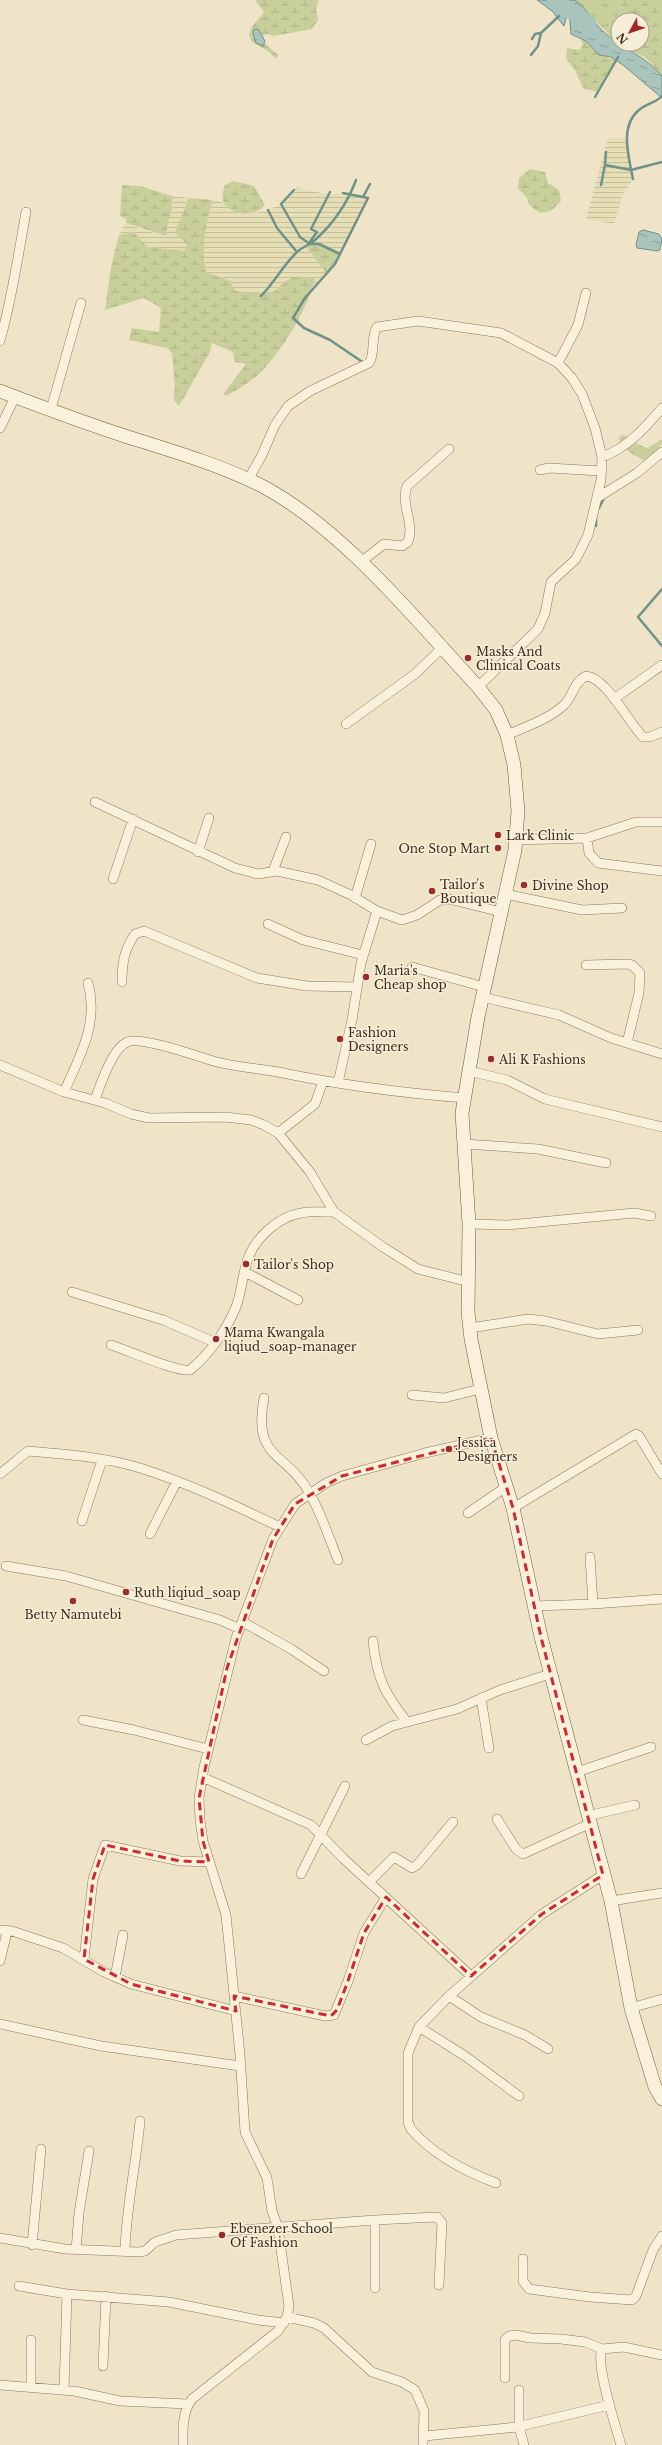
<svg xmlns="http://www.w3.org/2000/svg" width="662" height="2445" viewBox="0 0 662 2445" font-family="'Libre Baskerville',serif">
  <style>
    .farmland { fill: url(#farmland-rules) }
    .grass { fill: url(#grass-tufts) }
    .forest { fill: url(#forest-firs) }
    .wetland { fill: url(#wetland-marsh) }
    .water { fill: url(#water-ripples); stroke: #6f938a }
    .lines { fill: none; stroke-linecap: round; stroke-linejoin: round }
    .stream { stroke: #6f938a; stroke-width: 2.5 }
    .river { stroke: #a9c4bc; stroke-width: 16 }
    .street-casing { stroke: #8d765c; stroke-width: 10 }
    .secondary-casing { stroke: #6f573f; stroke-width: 14 }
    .street { stroke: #faf1dc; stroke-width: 9 }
    .secondary { stroke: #faf1dc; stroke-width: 13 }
    .marked { fill: none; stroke: #d62828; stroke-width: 3; stroke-dasharray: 8 5; stroke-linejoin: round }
    .poi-dot { fill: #9e2a2b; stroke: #f7eed8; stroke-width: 1.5 }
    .labels { text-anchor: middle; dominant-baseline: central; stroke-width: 3; stroke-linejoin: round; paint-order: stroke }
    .poi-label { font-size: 12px; fill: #3d2e20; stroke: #f7eed8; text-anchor: start }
  </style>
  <defs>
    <pattern id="farmland-rules" width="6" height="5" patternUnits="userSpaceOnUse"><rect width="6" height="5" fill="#e6deb5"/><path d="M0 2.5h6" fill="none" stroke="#c6bf9b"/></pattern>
    <pattern id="grass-tufts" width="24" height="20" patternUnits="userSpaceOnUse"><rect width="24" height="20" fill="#c9cf9b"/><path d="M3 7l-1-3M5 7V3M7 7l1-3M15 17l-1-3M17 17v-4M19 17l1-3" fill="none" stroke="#aeb285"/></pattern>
    <pattern id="forest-firs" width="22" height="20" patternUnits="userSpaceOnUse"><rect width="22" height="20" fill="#c9cf9b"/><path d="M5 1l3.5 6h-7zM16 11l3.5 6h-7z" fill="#aeb285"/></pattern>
    <pattern id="wetland-marsh" width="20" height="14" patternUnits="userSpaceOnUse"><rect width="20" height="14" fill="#c9cf9b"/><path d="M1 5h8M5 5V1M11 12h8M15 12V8" fill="none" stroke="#aeb285"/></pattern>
    <pattern id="water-ripples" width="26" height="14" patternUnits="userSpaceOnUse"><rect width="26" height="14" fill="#a9c4bc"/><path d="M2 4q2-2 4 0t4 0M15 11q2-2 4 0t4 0" fill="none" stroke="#8ba098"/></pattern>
  </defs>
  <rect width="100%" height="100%" fill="#f0e4c8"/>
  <!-- farmland -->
  <path class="farmland" d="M608 138H626L633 179 623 195 614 224 586 219Z
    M297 187 321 193 357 195 368 198 341 254 319 244 306 246 326 273 312 288 315 279 289 278 272 293 240 290 235 291 231 281 206 272 202 242 205 221 213 200 224 203 234 211 246 215 268 210 281 204Z
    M172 196 189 198 175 232 187 245 184 251 148 247 133 232 119 235 126 223 143 230 165 236 168 216 173 205Z"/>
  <!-- grass -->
  <path class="grass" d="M575 0H619L621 5 611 37Z"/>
  <!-- forest -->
  <path class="forest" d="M622 435C632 437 637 446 648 448L662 439V443L649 464C638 455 623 453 619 438Z"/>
  <!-- wetland -->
  <path class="wetland" d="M255 0H319L316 9 318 20 312 29 274 36 265 34 263 36 262 33 263 46 264 43 278 55 276 59 268 51 252 42 249 35 251 28 264 12Z
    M619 0H662V76L646 58 620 44H642V20H618V43L611 37 621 5Z
    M580 38 586 41 599 55 616 60 598 92 583 88 575 70 566 59 567 48 580 50 583 44Z
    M530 169 545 172 548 183 559 190 561 201 551 211 540 213 529 205 527 198 518 188 519 178Z
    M234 181 254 186 265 205C256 217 233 217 224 203 221 198 223 190 225 185Z
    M122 185 140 186 172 196C174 208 167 223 166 236L126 223V219L120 216Z
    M189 198 213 200C205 224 202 243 205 268L206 272 231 281 235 291 272 293C289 278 292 273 315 279 306 311 285 347 261 372 251 382 238 389 226 396L224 393 246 364 235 362 233 352 212 343 210 352 179 406 173 398 175 388 172 353 167 348 129 340 132 328 159 332 161 308 144 298 105 310 111 267 119 235 133 232 148 247 184 251 187 245 175 232Z
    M310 244H319L341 254 335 264 326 273 306 246Z"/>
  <!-- water -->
  <path class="water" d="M537 0H575C588 10 594 24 606 34 625 50 644 55 662 76V98L623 65 611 57 599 55 586 41 571 34 569 7 564 26 552 11Z
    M254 29H258L265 41 263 46 256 43 253 34Z
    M643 230 659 234 662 239 660 250 657 251 637 248 636 245 639 232Z"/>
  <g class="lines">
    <!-- stream -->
    <path class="stream" d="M532 39 535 34 540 33
      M531 55 538 46 541 33 559 16
      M595 97 618 57
      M606 152 605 165 631 170 662 162
      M633 179C629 158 619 126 639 110 646 104 657 102 662 96
      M601 185 605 165
      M294 190 281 204 300 237 310 244H319L340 254
      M343 193 368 198 335 264 305 298 293 318 304 328 330 340 361 361
      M363 197 370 184
      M268 210 277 228 297 252
      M309 243 317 232 311 229 330 192
      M261 296C274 283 282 267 295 254 300 248 309 245 315 240 334 223 347 204 356 180
      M599 508 604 498
      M596 526V519
      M662 589 638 617 662 646"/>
    <!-- river -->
    <path class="river" d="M555 0 588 23"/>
    <!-- street casing -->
    <g class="street-casing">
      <path id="street" d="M0 341C12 299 18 256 26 212
        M558 363 578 325 586 293
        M51 409 81 303
        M0 428 15 397
        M602 457C627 448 645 428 662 408
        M540 470 549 468 601 471
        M248 480 262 455 275 425 288 406 310 391 369 363C376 353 370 339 377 327L418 321 501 333 558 363 572 378 582 394 595 428 602 457 601 480 588 535 576 559 551 582 545 613 538 629 478 687
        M597 498 637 473 662 452
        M361 562 384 544 402 546 408 542C415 523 400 504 407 486L449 449
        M614 699 662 665
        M346 724 415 674 442 648
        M507 735C525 727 549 719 564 705 573 696 574 682 586 676 607 678 628 722 643 737H650L662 732
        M95 802 235 868 258 874 277 871 318 880 351 895 377 911 402 920 417 915 440 900 449 899 501 912
        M587 838 589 853 598 863 662 871
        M516 840 587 838 636 822H662
        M198 852 209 818
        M273 871 286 837
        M113 879 133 819
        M505 894 582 910 622 908
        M355 898 371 844
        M268 924 303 940 363 955
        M586 965 627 964 632 965 640 973 639 993 627 1043
        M412 967 484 987
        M122 982C122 963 124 950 135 934L144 931 257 978 307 986 357 987
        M482 997 559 1015 611 1038 662 1054
        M0 1065 64 1092 105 1103 131 1114 149 1118 225 1117 251 1120 264 1125 278 1133 310 1172 334 1212 383 1247 418 1269 469 1282
        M469 1071 507 1080 545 1099 662 1127
        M338 1083 352 1020 361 963 377 911
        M64 1092C80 1056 99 1023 88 983
        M95 1099C101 1084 112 1049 127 1042 141 1036 197 1056 213 1061 234 1067 256 1068 278 1072 340 1085 402 1093 465 1098
        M278 1133 315 1104 323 1081
        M464 1144 538 1149 606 1163
        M469 1224 507 1225 634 1213 651 1216
        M245 1272 298 1300
        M72 1292 163 1320 214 1342
        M470 1328 528 1319 546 1321 598 1334 638 1330
        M111 1345C127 1350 178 1373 190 1370 209 1355 227 1329 236 1307 242 1292 242 1274 248 1259 255 1238 278 1217 301 1213 311 1211 323 1212 334 1212
        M412 1395 444 1398 480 1389
        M264 1398C252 1461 287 1451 310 1494 322 1515 329 1538 338 1560
        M0 1474 28 1451C65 1454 104 1457 140 1468 188 1483 234 1505 280 1527
        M513 1508 636 1434 639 1436 662 1474
        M468 1513 506 1487
        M82 1521 102 1460
        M150 1534 177 1481
        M590 1557 593 1604
        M6 1566 66 1576 220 1620 240 1629
        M534 1606 593 1604 662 1599
        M243 1622 291 1649 324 1671
        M373 1641C377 1679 384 1692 407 1722
        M481 1698 489 1748
        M83 1720 134 1730 208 1749
        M366 1740 392 1726 457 1709 500 1690 550 1674
        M577 1772 651 1747
        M202 1777 311 1825 344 1859 471 1976
        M587 1816 635 1805
        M497 1819 516 1849 523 1854 589 1824
        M301 1874 345 1786
        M370 1881 394 1857 412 1868 417 1865 453 1822
        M611 1901 662 1893
        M0 1930 12 1931 63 1948 104 1972 131 1984 236 2011
        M84 1959 93 1879 105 1845 180 1861 209 1862
        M0 1961 7 1932
        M115 1977 123 1935
        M234 1996 325 2016 334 2015 348 1981 364 1933 386 1897
        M449 1996 481 2017 525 2035 548 2049
        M631 2008 662 1999
        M0 2024 101 2046 240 2066
        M419 2027 465 2056 519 2096
        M496 2183C464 2171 433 2155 411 2129L408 2122V2053L419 2027 449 1996 542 1914 603 1875
        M375 2220V2288
        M0 2238 65 2249 139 2252 145 2251 155 2242 176 2235 375 2220 437 2217 442 2223 439 2285
        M32 2245 41 2149
        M76 2250 79 2213 89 2151
        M125 2251C126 2208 136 2165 140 2121
        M523 2259V2281L529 2289 590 2297 632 2300 636 2296 653 2250 662 2236
        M19 2286 67 2294 169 2302 258 2320 284 2323
        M287 2317 314 2323 324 2328 372 2372 402 2382 415 2390 424 2411 423 2445
        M602 2349C595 2364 616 2427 621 2445
        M103 2366 106 2296
        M505 2378V2340L509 2336 516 2335 530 2338 561 2339 585 2342 602 2349 624 2347 662 2355
        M0 2385 74 2391 120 2401 188 2404
        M31 2386V2340
        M64 2390 67 2294
        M519 2390V2427L524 2445
        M424 2436 517 2427 609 2405
        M183 2445C183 2428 182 2413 192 2399L278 2331 287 2317 289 2306 278 2228 272 2211 267 2178 245 2132 240 2055 226 1915 203 1841 200 1820 199 1798 204 1767 236 1638 273 1539 295 1504 326 1483 342 1476 425 1453 491 1438"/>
    </g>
    <!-- secondary casing -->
    <g class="secondary-casing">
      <path id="secondary" d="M0 391C42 407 85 423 128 437 173 451 220 465 262 486 342 528 417 621 478 687L496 710 507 735 514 765 518 811 515 850 478 1017 462 1113 469 1224 468 1312 471 1339 491 1438 513 1508 541 1637 611 1901 631 2008 655 2087 662 2099"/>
    </g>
    <!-- street -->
    <use href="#street" class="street"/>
    <!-- secondary -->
    <use href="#secondary" class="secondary"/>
  </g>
  <!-- marked area -->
  <path class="marked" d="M491 1438 513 1508 541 1637 603 1875 542 1914 471 1976 386 1897 364 1933 348 1981 337 2010 331 2016 234 1996 236 2011 131 1984 84 1959 93 1879 105 1845 180 1861 209 1862 203 1841 199 1798 227 1668 273 1539 295 1504 342 1476Z"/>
  <!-- markers -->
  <g class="poi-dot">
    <circle cx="468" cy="658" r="4"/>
    <circle cx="498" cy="835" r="4"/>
    <circle cx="498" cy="848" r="4"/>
    <circle cx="524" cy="885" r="4"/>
    <circle cx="432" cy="891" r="4"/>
    <circle cx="366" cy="977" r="4"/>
    <circle cx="340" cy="1039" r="4"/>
    <circle cx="491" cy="1059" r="4"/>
    <circle cx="246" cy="1264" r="4"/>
    <circle cx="216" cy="1339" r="4"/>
    <circle cx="449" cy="1449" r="4"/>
    <circle cx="126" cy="1592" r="4"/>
    <circle cx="73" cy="1601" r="4"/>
    <circle cx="222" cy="2235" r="4"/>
  </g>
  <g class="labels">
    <!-- poi labels -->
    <g class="poi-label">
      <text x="476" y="651">Masks And<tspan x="476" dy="14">Clinical Coats</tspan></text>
      <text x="506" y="835">Lark Clinic</text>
      <text x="490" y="848" text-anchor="end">One Stop Mart</text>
      <text x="440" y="884">Tailor's<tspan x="440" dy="14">Boutique</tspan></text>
      <text x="532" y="885">Divine Shop</text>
      <text x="374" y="970">Maria's<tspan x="374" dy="14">Cheap shop</tspan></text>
      <text x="348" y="1032">Fashion<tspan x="348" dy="14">Designers</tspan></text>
      <text x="499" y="1059">Ali K Fashions</text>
      <text x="254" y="1264">Tailor's Shop</text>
      <text x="224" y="1332">Mama Kwangala<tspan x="224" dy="14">liqiud_soap-manager</tspan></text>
      <text x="457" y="1442">Jessica<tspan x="457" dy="14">Designers</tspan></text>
      <text x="134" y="1592">Ruth liqiud_soap</text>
      <text x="73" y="1614" text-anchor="middle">Betty Namutebi</text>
      <text x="230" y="2228">Ebenezer School<tspan x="230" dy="14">Of Fashion</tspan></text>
    </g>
  </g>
  <!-- north arrow -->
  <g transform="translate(630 32) rotate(230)"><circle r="19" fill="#f7eed8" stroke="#ada18e"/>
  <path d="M0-3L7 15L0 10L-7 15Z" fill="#9e2a2b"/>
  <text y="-6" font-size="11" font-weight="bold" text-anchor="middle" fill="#3d2e20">N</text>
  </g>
</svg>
